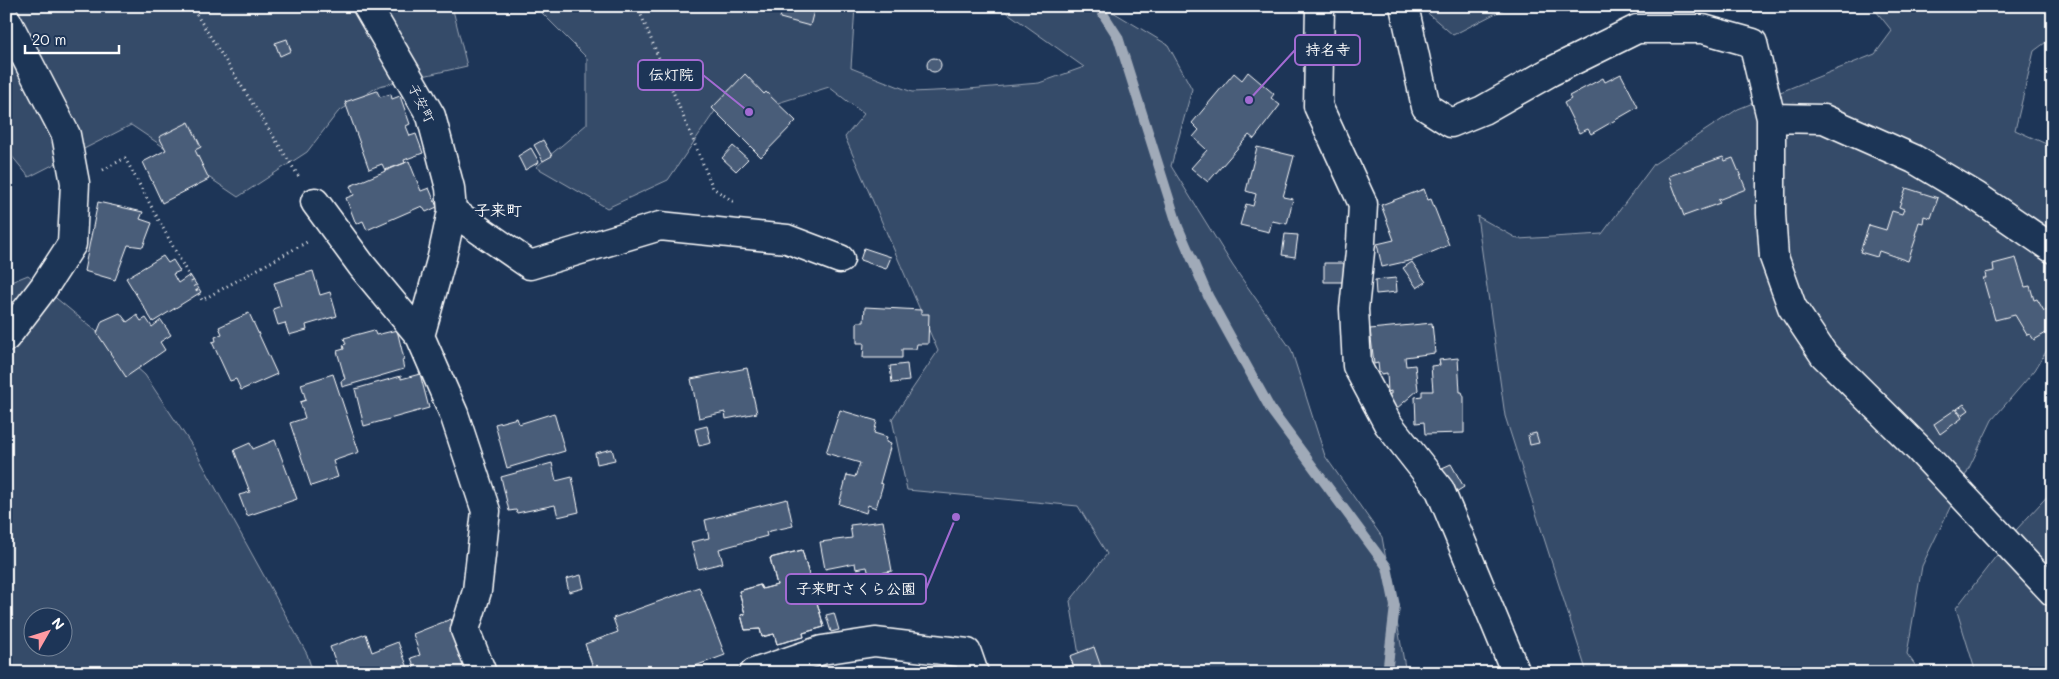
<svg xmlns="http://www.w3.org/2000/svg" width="2059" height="679" viewBox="0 0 2059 679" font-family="Mali,'Klee One',sans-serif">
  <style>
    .green { fill: #364b69; stroke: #9aa5b4; fill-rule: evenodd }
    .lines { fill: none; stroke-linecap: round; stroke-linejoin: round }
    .stream { stroke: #a0aab8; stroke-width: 10 }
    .building { fill: #4a5d79; stroke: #fff }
    .minor-casing { stroke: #fff; stroke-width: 31 }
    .path { stroke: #fff; stroke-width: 3; stroke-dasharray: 1 4; stroke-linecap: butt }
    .minor { stroke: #1d3557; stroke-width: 28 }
    .labels { text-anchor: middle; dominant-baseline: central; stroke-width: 4; stroke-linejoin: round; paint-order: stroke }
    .street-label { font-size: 14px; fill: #fff; stroke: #1d3557 }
    .quarter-label { font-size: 16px; font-weight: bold; fill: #fff; stroke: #1d3557 }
    .leader { fill: none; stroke: #a36bd2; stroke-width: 2 }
    .callout-dot { fill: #a36bd2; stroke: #1d3557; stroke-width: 2 }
    .callout { fill: #1d3557; stroke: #a36bd2; stroke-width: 2 }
    .callout-label { font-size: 15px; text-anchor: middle; font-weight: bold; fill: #fff }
  </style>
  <rect width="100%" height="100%" fill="#1d3557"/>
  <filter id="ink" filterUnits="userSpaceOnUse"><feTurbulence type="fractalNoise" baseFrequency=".02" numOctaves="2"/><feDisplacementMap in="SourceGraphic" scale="10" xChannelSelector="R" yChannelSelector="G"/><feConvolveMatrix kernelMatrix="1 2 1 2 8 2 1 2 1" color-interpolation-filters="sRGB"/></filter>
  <g filter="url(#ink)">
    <!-- green -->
    <path class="green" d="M6 6H452L467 66 379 86 338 112 307 152 238 197 131 125 29 177 6 149Z
      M535 6H855L851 68 912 92 957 90 1039 83 1084 67 998 6H1103L1168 45 1192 89 1171 166 1233 266 1291 349 1325 456 1382 537 1406 673H1082L1070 601 1107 554 1078 506 907 490 892 419 938 351 845 137 864 114 829 87 749 112 730 89 668 180 607 208 536 167 587 124V58Z
      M1422 6H1510L1453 35 1423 9Z
      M1872 6H2053V37L2034 51 2015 130 2053 147V340L2035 370 1992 420 1922 566 1907 654 1921 673H1587L1505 416 1477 216 1518 239 1602 234 1654 164 1738 109 1875 54 1892 31Z
      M28 275 96 331 145 375 193 447 307 654 313 673H6V284ZM32 616H62V646H32Z
      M2053 490V673H1976L1956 608 2017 529Z"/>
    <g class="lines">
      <!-- stream -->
      <path class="stream" d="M1098 6 1118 37 1178 227 1208 296 1271 410 1387 567 1395 606 1387 673"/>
    </g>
    <!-- building -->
    <path class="building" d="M783 6H815L810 26 780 18Z
      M287 39 291 51 280 56 275 43Z
      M927 65a7 7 0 1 1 14 0a7 7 0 1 1-14 0Z
      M1248 72 1274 94 1271 98 1280 105 1254 139 1249 135 1208 182 1191 168 1207 150 1193 137 1199 130 1192 123 1234 73 1242 80Z
      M745 74 764 94 766 92 796 121 761 157 712 108Z
      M1621 74 1638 107 1591 134 1588 129 1579 133 1564 103 1571 99 1569 96 1603 78 1605 82Z
      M377 91 380 97 391 94 392 99 400 96 410 124 406 126 410 136 416 134 423 153 404 160 405 163 385 170 382 164 369 169 345 102Z
      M189 122 201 147 195 150 209 179 162 203 143 162 166 150 159 137Z
      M543 140 552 156 543 161 534 145Z
      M733 146 748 159 736 171 722 158Z
      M1257 147 1294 156 1283 197 1293 199 1287 224 1272 221 1269 232 1240 225 1246 204 1253 206 1256 194 1246 191Z
      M531 148 539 162 525 170 518 156Z
      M1723 157 1725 161 1733 158 1746 189 1718 200 1720 203 1684 216 1669 176Z
      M409 161 421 191 429 188 437 207 426 212 422 206 367 230 363 221 356 224 346 198 354 195 350 186Z
      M1906 188 1938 198 1931 218 1924 216 1923 223 1919 222 1915 235H1917L1908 261 1879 251 1877 257 1860 252 1869 225 1886 230 1892 211 1902 214 1904 209 1899 207Z
      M1424 189 1428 200 1431 199 1449 245 1413 260 1382 267 1377 244 1394 240 1381 205Z
      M98 202 143 212 140 219 152 223 143 247 128 245 115 280 84 271Z
      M1285 234 1298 235 1295 257 1282 255Z
      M864 248 891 257 886 269 860 260Z
      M163 256 168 263 173 260 180 271 173 274 178 283 190 275 201 292 153 322 126 278Z
      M2016 258 2025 287 2030 286 2034 300 2037 299 2044 311 2050 308 2053 314V322L2050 323 2053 329 2034 340 2030 334 2027 335 2015 315 1995 320 1983 278H1986L1985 273 1994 271 1993 264Z
      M1412 262 1426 282 1417 288 1403 268Z
      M1324 263H1346V282H1324Z
      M313 271 320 295 330 292 337 316 306 325 307 330 289 335 285 323 278 325 273 309 281 306 274 283Z
      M1396 278 1397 292 1376 294 1375 280Z
      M865 307 921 310V314H929L928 344H917L916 349H902V358H863L864 343H857V322H864Z
      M120 313 127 322 137 315 141 321 146 318 152 327 161 320 171 335 160 342 165 350 126 377 97 333 102 321Z
      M249 313 277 374 241 390 236 379 230 381 212 342 216 341 215 337 222 334 219 327Z
      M1432 323 1435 353 1405 357 1406 366 1415 365 1418 390 1396 409 1387 394H1391V391L1388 392 1387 373 1381 374V372H1379L1378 363 1374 364 1370 329Z
      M374 330 376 335 397 330 404 359 402 360 404 369 342 387 341 381 345 379 337 351 344 349 343 345 346 344 344 338Z
      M1458 358 1460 392H1462L1464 397V433L1425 434 1424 422 1416 423 1415 397 1422 396V391H1433L1431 366 1440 365 1439 360Z
      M907 364 909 381 892 383 890 366Z
      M747 368 757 413 726 419 725 412 699 418 691 379Z
      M333 374 359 452 333 461 338 477 311 486 290 423 305 418 300 402 306 400 301 384Z
      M420 374 429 408 364 426 355 389 401 376V379Z
      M1964 404 1969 410 1962 415 1957 409Z
      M1956 409 1962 418 1940 434 1934 424Z
      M840 410 877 421 874 433 887 437 886 442 891 444 880 483 883 484 876 508 868 505 866 513 839 504 847 475 855 477 860 463 826 453Z
      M554 413 565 451 507 468 495 424 517 418 519 424Z
      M707 426 711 443 699 446 695 429Z
      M1536 433 1539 443 1530 445 1528 435Z
      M275 440 297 499 247 516 239 495 250 492 234 450 250 443 253 449Z
      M612 449 615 460 597 464 595 453Z
      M552 463 556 481 572 477 579 512 558 517 555 505 517 513 516 510 509 511 501 477Z
      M1451 464 1464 487 1456 492 1442 468Z
      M787 499 793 526 766 532 767 536 719 549 723 563 698 569 691 542 709 538 705 520Z
      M883 521 892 571 869 575 867 567 856 569 855 563 825 569 820 542 852 538 850 525Z
      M802 550 824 627 803 633 804 637 777 644 774 634 762 637 760 629 745 630 741 615 745 614 739 591 760 585 762 589 777 585 770 558Z
      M802 550 824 627 803 633 804 637 777 644 774 634 762 637 760 629 745 630 741 615 745 614 739 591 760 585 762 589 777 585 770 558Z
      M581 575 584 588 569 592 566 579Z
      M699 587 725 655 676 673H595L585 644 618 632 613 618Z
      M834 613 839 630 831 632 826 615Z
      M451 619 471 673H417L411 658 420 655 413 634Z
      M366 634 372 652 398 642 410 673H340L330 647Z
      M1094 647 1102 670 1093 673H1052L1073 665 1070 656Z"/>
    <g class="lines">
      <!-- minor casing -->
      <g class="minor-casing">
        <path id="minor" d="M367 6 431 116 450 188 452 211 442 257 420 336 454 414 486 511 477 591 465 630 482 673
          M1320 6 1318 106 1363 204 1361 242 1354 309 1357 366 1388 424 1440 490 1516 673
          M1404 6 1426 107 1451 123 1483 110 1550 72 1637 29H1703L1753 43 1771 118V214L1774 257 1792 307 1824 355 1918 448 2053 592
          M6 19 66 135 75 183 72 244 44 287 6 337
          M1771 118 1824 119 1914 159 1976 196 2053 249
          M315 202 362 266 420 336
          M452 211 530 265 660 226 787 239 840 259
          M754 673 822 650 875 642 967 653 974 673"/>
      </g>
      <!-- path -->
      <path class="path" d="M191 6 299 177
        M644 6 641 15 713 188 734 202
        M103 170 125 158 202 300 307 242"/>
      <!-- minor -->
      <use href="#minor" class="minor"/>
    </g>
  </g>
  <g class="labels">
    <!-- street labels -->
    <g class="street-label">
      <text transform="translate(422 103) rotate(64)">子安町</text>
    </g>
    <!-- quarter labels -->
    <g class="quarter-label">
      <text x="498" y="209">子来町</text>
    </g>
  </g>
  <!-- callouts -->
  <path class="leader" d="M1249 100L1295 50M749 112L703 75M956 517L926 589"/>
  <g class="callout-dot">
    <circle cx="1249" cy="100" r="5"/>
    <circle cx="749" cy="112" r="5"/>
    <circle cx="956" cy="517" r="5"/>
  </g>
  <g class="callout">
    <rect x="1295" y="35" width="65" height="30" rx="5"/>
    <rect x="638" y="60" width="65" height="30" rx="5"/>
    <rect x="786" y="574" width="140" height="30" rx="5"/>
  </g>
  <g class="callout-label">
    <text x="1328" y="55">持名寺</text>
    <text x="671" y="80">伝灯院</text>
    <text x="856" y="594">子来町さくら公園</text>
  </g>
  <!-- margin -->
  <rect width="2059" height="679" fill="none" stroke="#1d3557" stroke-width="25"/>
  <rect x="12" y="12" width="2034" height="654" fill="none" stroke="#fff" stroke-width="2" filter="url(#ink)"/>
  <!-- north arrow -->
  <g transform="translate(48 632) rotate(51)"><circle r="24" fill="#1d3557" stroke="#77869a"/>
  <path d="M0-4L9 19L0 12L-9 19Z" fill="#ff9aa2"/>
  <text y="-8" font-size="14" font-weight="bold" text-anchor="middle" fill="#ffffff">N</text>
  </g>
  <!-- scale -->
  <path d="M25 45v8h94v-8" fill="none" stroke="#ffffff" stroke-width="2.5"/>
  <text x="32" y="45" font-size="15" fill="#ffffff" stroke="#1d3557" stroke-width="4" paint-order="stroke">20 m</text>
</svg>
